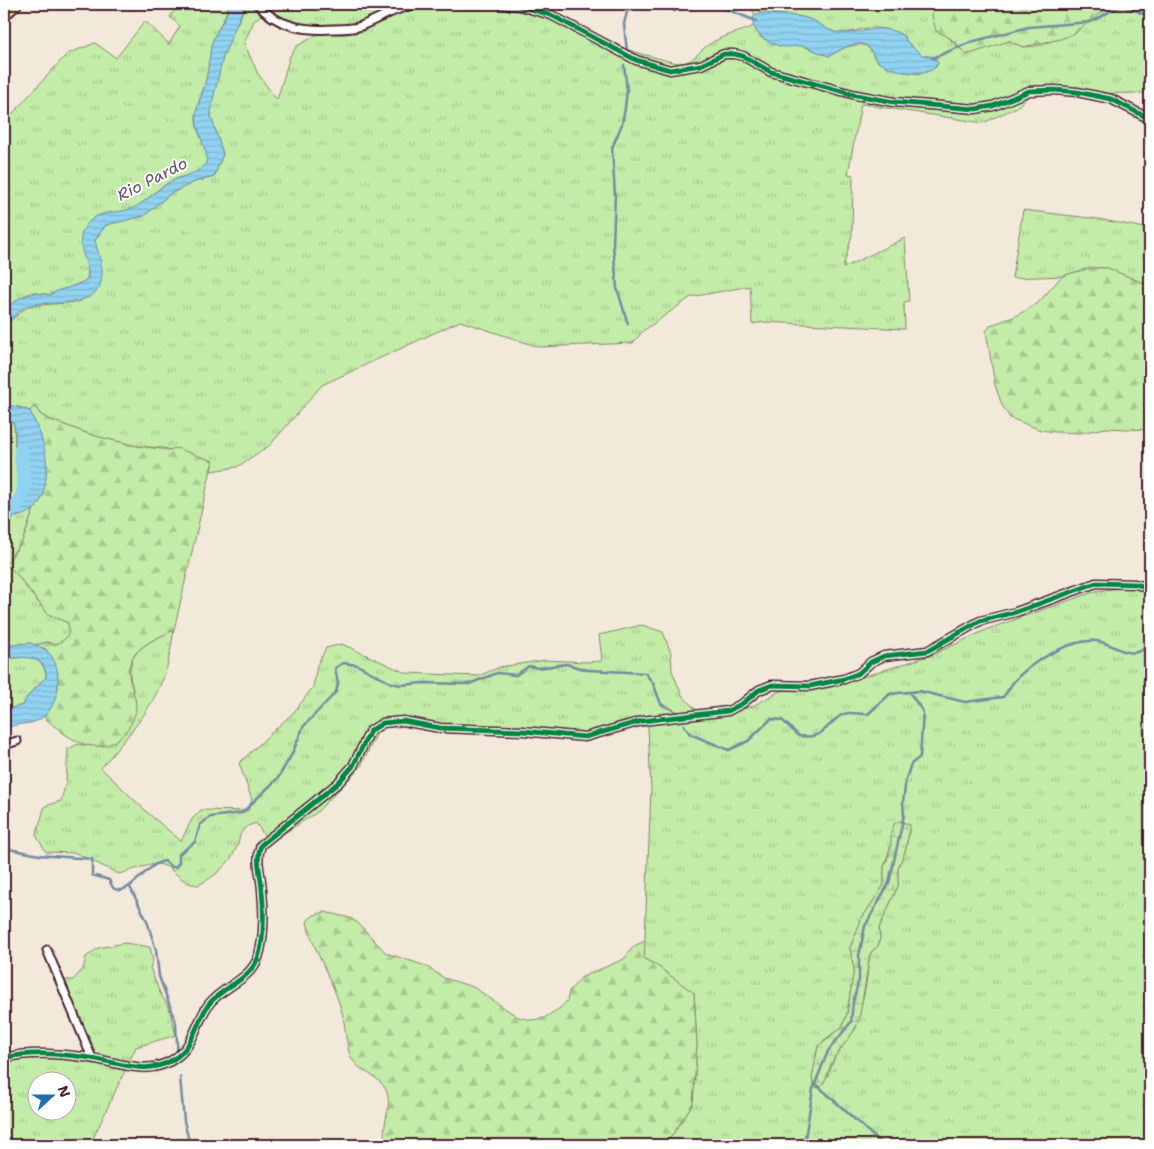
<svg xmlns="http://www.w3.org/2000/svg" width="1154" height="1149" viewBox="0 0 1154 1149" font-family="'Shantell Sans',sans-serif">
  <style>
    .grass { fill: url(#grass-tufts); stroke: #86866a; fill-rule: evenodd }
    .forest { fill: url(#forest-firs); stroke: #86866a }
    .wetland { fill: url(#wetland-marsh); stroke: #86866a }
    .water { fill: url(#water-rules); stroke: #748aa2 }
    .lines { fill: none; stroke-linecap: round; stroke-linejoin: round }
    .stream { stroke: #748aa2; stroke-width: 2.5 }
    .river { stroke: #90d2f1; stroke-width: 14 }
    .minor-casing { stroke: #4a1f2b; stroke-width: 11 }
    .primary-casing { stroke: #4a1f2b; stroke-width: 14 }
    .minor { stroke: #fff; stroke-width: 7 }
    .primary { stroke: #fcde96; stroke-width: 10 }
    .cycleway-casing { stroke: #fff; stroke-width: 8 }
    .cycleway { stroke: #00873e; stroke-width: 5 }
    .labels { text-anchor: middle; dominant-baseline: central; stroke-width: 4; stroke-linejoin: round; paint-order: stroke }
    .water-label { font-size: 16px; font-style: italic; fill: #5f5566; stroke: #fff }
  </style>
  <defs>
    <pattern id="grass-tufts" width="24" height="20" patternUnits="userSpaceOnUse" patternTransform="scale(1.25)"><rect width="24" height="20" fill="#c2eca8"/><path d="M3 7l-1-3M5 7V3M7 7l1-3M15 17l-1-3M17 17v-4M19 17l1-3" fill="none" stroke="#a8ca91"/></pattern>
    <pattern id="forest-firs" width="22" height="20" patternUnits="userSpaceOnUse" patternTransform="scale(1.25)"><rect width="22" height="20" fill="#c2eca8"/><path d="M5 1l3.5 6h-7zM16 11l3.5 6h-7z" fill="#a8ca91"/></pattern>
    <pattern id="wetland-marsh" width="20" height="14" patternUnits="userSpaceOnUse" patternTransform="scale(1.25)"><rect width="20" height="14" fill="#c2eca8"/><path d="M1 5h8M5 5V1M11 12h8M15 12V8" fill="none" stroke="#a8ca91"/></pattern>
    <pattern id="water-rules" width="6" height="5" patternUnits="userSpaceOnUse" patternTransform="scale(1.25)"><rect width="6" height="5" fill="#90d2f1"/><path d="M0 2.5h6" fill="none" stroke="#7eb4cf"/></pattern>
  </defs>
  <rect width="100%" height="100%" fill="#f2e9db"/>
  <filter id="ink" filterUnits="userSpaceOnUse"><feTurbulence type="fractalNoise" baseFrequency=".02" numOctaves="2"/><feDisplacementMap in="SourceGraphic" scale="10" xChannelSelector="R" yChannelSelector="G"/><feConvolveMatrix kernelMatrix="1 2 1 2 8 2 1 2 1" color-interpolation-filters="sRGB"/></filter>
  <g filter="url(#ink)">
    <!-- grass -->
    <path class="grass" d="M179 4 229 5C225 19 216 30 212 44 209 56 209 69 206 81 202 95 195 107 196 122 197 134 212 154 205 165 198 175 182 176 171 181 158 188 147 201 134 208 116 216 97 206 84 230 75 246 95 271 85 281L50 295 32 292 20 298 4 310V123L67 54 95 43 116 58 145 21 169 44 180 26 170 17Z
      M244 4H446C455 9 506 7 522 10 570 19 610 49 658 58 665 60 673 63 681 63 694 62 699 51 708 45 722 35 739 33 754 26L760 37 779 46 800 45 829 56 846 47 862 44 868 47 878 62 904 72 921 74 936 67 938 63 934 57 922 55 907 42 904 36C892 30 881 27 867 28 859 29 852 33 844 33 826 33 822 23 809 19 800 15 771 14 760 13L756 16 748 4H933C930 28 946 33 960 49L1009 41 1023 47 1037 46 1075 33 1098 14 1118 4H1150V93L1031 94 1017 107 983 123 861 104 848 174 853 175 852 235 843 268 905 238 909 301 904 302 905 329 764 322 752 324 750 286 691 297 643 331 633 343 539 347 460 321 322 385 270 445 237 467 211 471 213 461 163 448 137 446 95 436 48 419 40 414 35 406 30 411 19 407 4 406V326L28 306 79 302 97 289 95 240 106 225 144 216 170 194 194 182 214 177 223 154C220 142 211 126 211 114 211 95 223 52 231 35 236 24 243 17 244 4ZM266 11 302 28 320 33 297 46 290 56 277 100 258 74 244 43 254 21Z
      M1023 210 1098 219 1150 229V286L1108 268H1090L1062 276 1012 278Z
      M11 420 14 424C15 433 14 443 16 452 21 477 35 488 4 505V422Z
      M34 509 23 540 12 554 15 572 32 595 48 614 68 623 70 631 68 638 54 645 47 642 35 645 30 643 4 646V521Z
      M1138 586 1150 590V1145H612L669 1140 693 1103 697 1044 694 994 656 965 644 959 651 790 648 727 641 726 583 739 397 721 378 731 360 768 316 813 269 843 256 823C237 829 242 835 236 849 229 865 213 878 198 885 180 885 174 865 157 864 155 863 125 872 119 874L76 853 46 852 36 835 45 806 61 801 66 782 68 749 78 744 92 746 134 693C121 654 141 645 174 630 171 646 169 664 163 679 150 713 124 740 101 768L149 814 181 841 192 819 201 810 248 811 252 800 239 763 295 711 313 687 317 665 326 648 342 644 406 673 478 676 500 667 546 660 586 662 602 661 599 635 642 625 663 632 671 653 672 671 682 695 697 711 706 715H725L753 706 780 691 837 685 932 655 988 629 1096 591ZM910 825 906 849 898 868V886L879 928 880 938 878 946 871 952 869 960 866 985 856 1028 835 1057 827 1077 819 1088 815 1087 812 1078 816 1067V1053L824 1040 842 1027 847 1014 854 969 850 948 862 918 884 885V867L892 841 891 833Z
      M27 657C38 659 46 665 46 677L27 697 23 705 4 710V659Z
      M125 943 150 947 153 960 150 968 160 993 169 1008 176 1035 136 1047 90 1145H4V1060L11 1057H93L92 1043 61 980H73L83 969 86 957 98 948ZM38 1082H68V1112H38Z"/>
    <!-- forest -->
    <path class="forest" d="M933 4H1118L1098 14 1075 33 1061 39 1023 47 1009 41 967 55 950 38 936 31 932 15Z
      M1090 268H1108L1150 286V430L1106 428 1080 433 1055 432 1041 430 1010 418 1002 405 995 385 986 331 991 325 1016 316 1038 303 1062 276Z
      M35 406 40 414 48 419 95 436 137 446 169 450 176 448 213 461 174 630C159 637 135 646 130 664 125 679 137 693 136 709 135 718 130 726 125 732 100 763 65 737 44 717 63 694 62 674 46 649L35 645 47 642 54 645C66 640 71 636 68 623L48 614 15 572 6 565 23 540 34 509 41 436 30 411Z
      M325 912 350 918 358 923 386 953 426 966 444 978 473 987 518 1017 532 1020 544 1018 560 1008 567 1001 569 991 582 977 624 959 634 946 645 941 644 959 656 965 694 993 697 1044 693 1103 669 1140 612 1145H386C379 1126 394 1109 386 1090 378 1073 359 1074 351 1057 345 1043 346 1027 342 1013 335 985 318 959 309 931L307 921 314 915Z"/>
    <!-- wetland -->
    <path class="wetland" d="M900 821 910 825 906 849 898 868V886L879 928 880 938 878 946 871 952 869 960 859 1020C853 1037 839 1048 831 1064 827 1073 827 1082 819 1088L815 1087 812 1078 818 1046 842 1027 847 1014 854 969 850 948 862 918 884 885V867L891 850V833L894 824Z"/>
    <!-- water -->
    <path class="water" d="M229 4H244L243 9 223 57 212 104 211 116 223 154 214 177 194 182 170 194 144 216 106 225 95 240C97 251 103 263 102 274 102 312 50 299 28 306 19 309 11 321 4 326V310C21 296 28 291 50 295 62 286 76 289 88 278 90 263 75 246 83 230 95 208 115 215 133 208 145 203 160 186 174 180 184 175 200 174 206 163 210 155 195 129 196 116 197 103 204 92 206 79 209 67 209 54 212 42 217 29 227 18 229 4Z
      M760 13C771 14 800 15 809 19 822 23 826 33 844 33 867 33 882 22 904 36L907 42 922 55 934 58 938 63C929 81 894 71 880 63 872 58 872 46 862 44 849 42 839 52 829 56 819 54 812 48 803 46 798 45 793 47 788 47 774 47 749 34 753 17Z
      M9 405 30 411C43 440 51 458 44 490 43 497 39 505 33 510 24 516 13 517 4 521V505C36 488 21 477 16 452 14 443 16 433 14 424L11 421 4 422V406Z
      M30 643C34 645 40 646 44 649 65 662 61 703 43 717 32 727 15 721 4 730V710L23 705 27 697 46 677C47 653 19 657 4 659V646Z
      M4 761C14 772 9 787 4 800Z"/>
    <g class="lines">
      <!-- stream -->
      <path class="stream" d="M670 4 674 11 690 6 716 5 756 21
        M627 52 624 24 629 4
        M933 58 971 42 1029 27 1091 22 1122 5 1144 14H1150
        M624 65 627 90 625 108 622 124 612 148 615 195 613 245 617 288 628 324
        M684 725 690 734 729 750 748 741 771 719 782 720 799 736C824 739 823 728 840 716 848 710 860 715 868 714L890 694 919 691 965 702 1003 697C1007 693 1009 688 1012 684 1028 663 1070 639 1097 641 1110 642 1128 659 1142 650 1145 648 1147 644 1150 642
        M4 848 39 855 92 859V875L109 880C111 883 112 888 115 889 129 897 148 862 165 861L171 867H176L179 862V854L195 842 200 825 210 817 242 813 278 778 292 754 303 727 336 692 338 683 335 668 343 663 357 665 391 683 401 685 423 683 469 684 497 673 516 675 529 666 538 668 566 664 588 670 645 673 653 683 661 704 681 714
        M130 887 147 921 156 950 159 976 176 1023 178 1062
        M180 1077 184 1121 190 1145
        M816 1084 883 1145
        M804 1145 813 1089 828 1051 851 1022 853 1002 859 980V956L865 926 889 883 904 815 903 802 906 779 911 764 920 757 923 712 910 693"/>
      <!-- river -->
      <path class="river" d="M4 512C35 498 21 476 21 451"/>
      <!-- minor casing -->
      <g class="minor-casing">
        <path id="minor" d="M257 4C278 27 304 31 334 29 343 29 353 29 361 26 381 18 400 5 423 4
          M500 4 520 6 551 15 636 60 670 70 701 65 724 54H734L743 56 771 72 856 95 894 102 975 109 993 106 1029 91 1054 90 1077 92 1111 99 1150 119
          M4 745 17 741
          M47 950 92 1058
          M4 1058C32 1051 62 1054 91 1058 121 1063 151 1078 178 1056 195 1042 197 1020 209 1004 223 986 249 981 258 958 265 937 264 911 262 890 261 874 255 860 261 845L338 783 353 766 370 731 383 723 403 721 440 728 523 731 585 737 642 721 728 711 743 703 759 690 772 685 810 686 844 679 859 673 871 662 884 656 927 651 980 621 1016 612 1096 583 1135 584 1150 588"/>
      </g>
      <!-- primary casing -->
      <g class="primary-casing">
        <path id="primary" d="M4 15 16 4"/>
      </g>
      <!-- minor -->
      <use href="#minor" class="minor"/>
      <!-- primary -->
      <use href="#primary" class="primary"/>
      <!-- cycleway casing -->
      <g class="cycleway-casing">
        <path id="cycleway" d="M500 4 520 6 551 15 636 60 670 70 701 65 724 54H734L743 56 771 72 856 95 894 102 975 109 993 106 1029 91 1054 90 1077 92 1111 99 1150 119
          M4 1058C32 1051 62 1054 91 1058 121 1063 151 1078 178 1056 195 1042 197 1020 209 1004 223 986 249 981 258 958 265 937 264 911 262 890 261 874 255 860 261 845L338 783 353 766 370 731 383 723 403 721 440 728 523 731 585 737 642 721 728 711 743 703 759 690 772 685 810 686 844 679 859 673 871 662 884 656 927 651 980 621 1016 612 1096 583 1135 584 1150 588"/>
      </g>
      <!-- cycleway -->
      <use href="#cycleway" class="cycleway"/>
    </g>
  </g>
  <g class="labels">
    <!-- water labels -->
    <g class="water-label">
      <text transform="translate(152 179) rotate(-27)">Rio Pardo</text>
    </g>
  </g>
  <!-- margin -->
  <rect width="1154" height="1149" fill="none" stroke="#fff" stroke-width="20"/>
  <rect x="10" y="10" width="1134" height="1129" fill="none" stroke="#4a1f2b" stroke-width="2" filter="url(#ink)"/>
  <!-- north arrow -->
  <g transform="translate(52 1096) rotate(69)"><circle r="24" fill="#ffffff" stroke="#b7a5aa"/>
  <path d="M0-4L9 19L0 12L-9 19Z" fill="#1f6fb2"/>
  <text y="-8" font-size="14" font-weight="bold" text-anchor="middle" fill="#4a1f2b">N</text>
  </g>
</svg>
